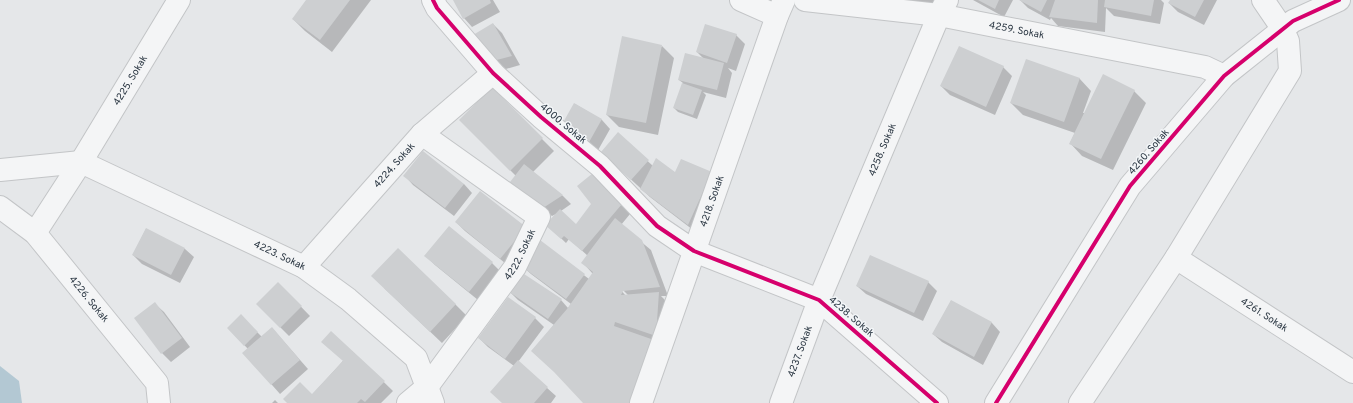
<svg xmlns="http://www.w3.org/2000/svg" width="1353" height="403" viewBox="0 0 1353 403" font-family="Overpass,sans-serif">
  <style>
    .water { fill: #b3c8d3 }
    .shadow { fill: #0003; fill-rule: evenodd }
    .building { fill: #cdcfd1 }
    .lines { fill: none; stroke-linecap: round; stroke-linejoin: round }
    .minor-casing { stroke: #c3c5c7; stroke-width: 24 }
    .minor { stroke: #f4f5f6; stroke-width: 22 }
    .cycleway-casing { stroke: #f3f6f8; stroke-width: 6 }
    .cycleway { stroke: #d6006c; stroke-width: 4 }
    .labels { text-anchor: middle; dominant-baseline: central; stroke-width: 3; stroke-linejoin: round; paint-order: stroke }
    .street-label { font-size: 10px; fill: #2b3743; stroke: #f3f6f8 }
  </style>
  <rect width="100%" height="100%" fill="#e5e7e9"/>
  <!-- water -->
  <path class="water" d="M0 366 19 381 22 403H0Z"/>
  <!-- shadow -->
  <path class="shadow" d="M307 0H371L332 52 305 31 293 19Z
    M454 0H493L500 12 472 27 464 18Z
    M863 0H937L931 14Z
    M973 0H1013L1004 17Z
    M1020 0H1161L1164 3 1160 24 1114 16 1106 8 1105 32 1058 26 1051 18 1050 20 1028 8Z
    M1171 0H1217L1204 25 1178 12 1169 3Z
    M493 24 502 33 520 65 499 71 490 62Z
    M736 35 745 44 736 71 728 68 732 73 726 98 703 92 706 95 697 119 678 112 674 108 683 83 679 80 704 59 697 52Z
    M662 46 674 58 658 135 619 127 607 115Z
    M1003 67 1012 76 995 115 950 95 941 86Z
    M1079 78 1091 91 1083 113H1085L1134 91 1146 103 1113 170 1082 156 1070 143 1075 133 1023 115 1011 103Z
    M492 89 554 151 533 172 563 196 571 204 561 211 577 227 611 195 630 214 621 225 651 250 668 296H661L667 302 665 344 585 403 563 379 532 351 554 325 518 300 509 291 561 300 568 308 571 304 531 274 522 266 540 242 589 279 593 274 583 263 588 256 569 239 566 243 547 225 556 214 552 216 520 191 511 182 516 176 460 120ZM620 287 629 296H626L619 288Z
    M575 104 602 120 610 129 597 152 570 136Z
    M618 134 653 166 675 173H711L697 233 650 197 611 161Z
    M405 176 464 184 472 193 454 216 413 185Z
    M456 222 525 228 510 267 465 231Z
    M146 229 185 249 194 257 180 283 142 264 133 255Z
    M426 256 492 263 501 272 478 300 435 265Z
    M928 282 937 291 923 321 866 294 857 286Z
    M278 283 310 316 289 336 257 304Z
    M384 288 455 304 467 316 442 343Z
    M951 301 992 323 1000 332 983 365 942 342 933 334Z
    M155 304 164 312 190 347 171 362 162 353 136 318Z
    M241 316 262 337 272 328 308 369 280 394 244 353 248 349 228 328Z
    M535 318 544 327 518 362 556 396 551 403H502L514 366 488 347 479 338Z
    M352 351 393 391 381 403H288L312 395Z
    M275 400 278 403H272Z"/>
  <!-- building -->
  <path class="building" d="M306 0H350L320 40 292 19Z
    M453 0H490L491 3 463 19Z
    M978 0H999L995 9Z
    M1019 0H1047L1041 12Z
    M1055 0H1098L1097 23 1049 17Z
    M1105 0H1154L1151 16 1104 7Z
    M1170 0H1204L1195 17 1168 3Z
    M493 23 512 56 489 62 473 35Z
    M705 24 737 34 727 63 696 52Z
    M622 36 662 45 646 123 606 115Z
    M959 46 1004 66 986 107 940 86Z
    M685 53 724 63 717 90 678 80Z
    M1026 59 1080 78 1064 122 1010 103Z
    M1103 74 1135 90 1101 159 1069 144Z
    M682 83 702 90 693 115 673 108Z
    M492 87 543 138 510 171 459 120Z
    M574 103 602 119 588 144 560 128Z
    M618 132 649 160 631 180 601 152Z
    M423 151 464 184 445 208 403 176Z
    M656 158 675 172 681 159 712 172 688 225 640 189Z
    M524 164 563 195 543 208 510 182Z
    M593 173 607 190 622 204 582 251 564 236 561 239 545 225 560 209 576 224 591 204 577 186Z
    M480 191 526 227 500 259 455 222Z
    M615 218 642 240 660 287 623 291 621 295 659 292 656 336 615 322 614 326 654 340 632 403H583L554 372 531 351 567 309 593 272 581 263 595 244Z
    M449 226 493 262 469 292 424 256Z
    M146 228 185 248 171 275 132 255Z
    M540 240 585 274 566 299 521 266Z
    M398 248 456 304 430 332 371 276Z
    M870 255 929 281 914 313 856 286Z
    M521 272 562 299 548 319 508 291Z
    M278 282 302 306 280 328 256 304Z
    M508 297 536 317 505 359 478 338Z
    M951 300 992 322 974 357 932 334Z
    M155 302 182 338 161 354 134 318Z
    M241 314 258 332 244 346 227 328Z
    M272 327 300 360 271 385 242 353Z
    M331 331 385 381 365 402 361 399 357 403H287L283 399 300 382 312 394 343 361 321 342Z
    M518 360 548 387 534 403H502L490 392Z"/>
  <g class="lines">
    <!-- minor casing -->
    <g class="minor-casing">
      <g id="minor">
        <path d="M433 0 437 8 493 73 541 117 600 166 657 226 694 251 819 300 937 403"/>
        <path d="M741 0 777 16"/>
        <path id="s1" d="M805 0 939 15 1205 67 1224 76"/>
        <path id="s2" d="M0 170 81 162 304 267 348 299 416 358 433 403"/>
        <path id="s3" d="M0 207 35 233 157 383 159 403"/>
        <path id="s4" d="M35 233 81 162 179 0"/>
        <path id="s5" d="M1176 258 1353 372"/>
        <path id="s6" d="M304 267 422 134 493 73"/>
        <path id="s7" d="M408 403 427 387 515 267 539 217 422 134"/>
        <path id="s8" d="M641 403 777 16 784 0"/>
        <path id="s9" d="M781 403 819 300 939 15 947 0"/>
        <path d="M996 403 1130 186 1224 76 1293 21 1339 0"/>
        <path d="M1080 403 1176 258 1290 71 1288 41 1282 28 1263 0"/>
      </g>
    </g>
    <!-- minor -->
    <use href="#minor" class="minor"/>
    <!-- cycleway casing -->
    <g class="cycleway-casing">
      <path id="cycleway" d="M433 0 437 8 493 73 541 117 600 166 657 226 694 251 819 300 937 403
        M996 403 1130 186 1224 76 1293 21 1339 0"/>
    </g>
    <!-- cycleway -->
    <use href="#cycleway" class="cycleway"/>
  </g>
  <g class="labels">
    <!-- street labels -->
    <g class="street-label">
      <text stroke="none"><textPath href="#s1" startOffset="214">4259. Sokak</textPath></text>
      <text stroke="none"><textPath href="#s4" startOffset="180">4225. Sokak</textPath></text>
      <text transform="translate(563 124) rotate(40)">4000. Sokak</text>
      <text stroke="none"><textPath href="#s9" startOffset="273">4258. Sokak</textPath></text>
      <text transform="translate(1149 152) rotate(-49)">4260. Sokak</text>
      <text stroke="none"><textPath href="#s6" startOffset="136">4224. Sokak</textPath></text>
      <text stroke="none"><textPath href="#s8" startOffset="214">4218. Sokak</textPath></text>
      <text stroke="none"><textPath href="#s7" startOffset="187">4222. Sokak</textPath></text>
      <text stroke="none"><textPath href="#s2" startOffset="301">4223. Sokak</textPath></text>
      <text stroke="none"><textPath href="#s3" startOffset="129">4226. Sokak</textPath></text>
      <text stroke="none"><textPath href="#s5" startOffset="105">4261. Sokak</textPath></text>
      <text transform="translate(851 317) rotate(41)">4238. Sokak</text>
      <text stroke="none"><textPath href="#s9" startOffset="55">4237. Sokak</textPath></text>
    </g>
  </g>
</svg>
